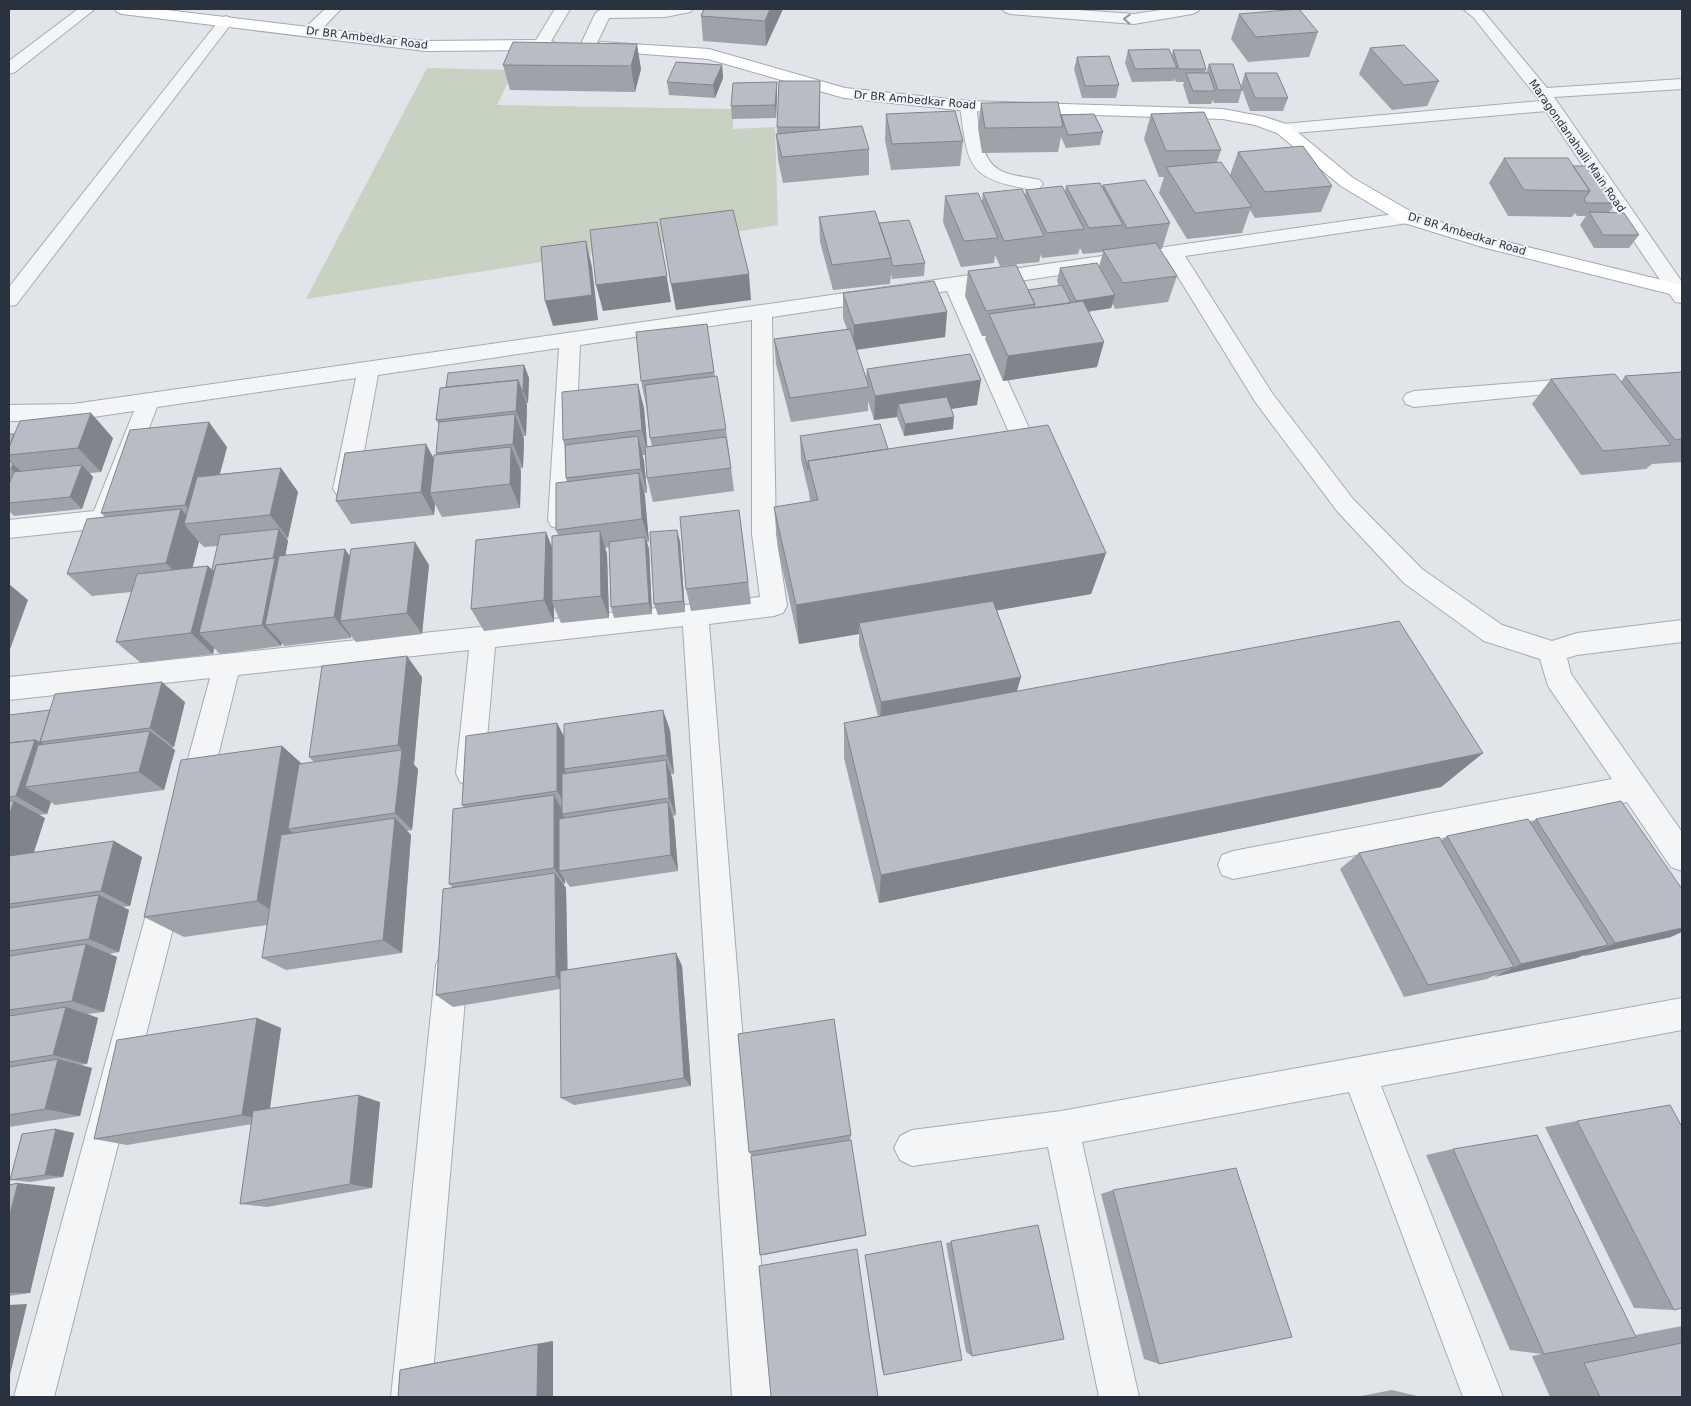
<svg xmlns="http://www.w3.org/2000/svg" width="1691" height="1406" viewBox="0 0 1691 1406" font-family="'DejaVu Sans',sans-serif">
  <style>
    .green { fill: #c7d2c2 }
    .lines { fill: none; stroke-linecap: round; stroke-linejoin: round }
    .minor-casing { stroke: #a6abb3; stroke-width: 2 }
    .major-casing { stroke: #a1a9b4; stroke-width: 2 }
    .minor { fill: #f3f5f7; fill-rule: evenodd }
    .major { fill: #fff; fill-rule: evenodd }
    .wall { fill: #9ea3a9; fill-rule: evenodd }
    .shaded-wall { fill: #81848a }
    .building { fill: #b8bdc5; stroke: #81848a }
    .oneway { stroke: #8e949c }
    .labels { text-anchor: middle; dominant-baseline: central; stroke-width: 4; stroke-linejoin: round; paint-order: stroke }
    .far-street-label { font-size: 11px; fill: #2a3240; stroke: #f0f3f6 }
  </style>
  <rect width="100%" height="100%" fill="#e1e4e9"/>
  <!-- green -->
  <path class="green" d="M427 68 514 70 497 105 733 109V129L775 127 778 225 306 299Z"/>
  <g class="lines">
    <!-- minor casing -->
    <g class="minor-casing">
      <path id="minor" d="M78 9H95L15 72 9 74V61Z
        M325 9H341L317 34H305L303 31 305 28Z
        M555 9H570L547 48H535L533 45Z
        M603 9H693L690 12 665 17 609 18 594 49H582L580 46 595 14 598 11Z
        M1002 9H1064L1134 14 1167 9H1200L1197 12 1192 14 1134 24 1010 14 1005 12Z
        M1463 9H1480L1483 11 1547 88 1682 79V89L1554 97 1682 282V303L1675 302 1546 111 1283 134 1277 133 1274 129 1277 125 1283 124 1540 101 1473 17Z
        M226 16 231 18 234 21 231 24 16 305 9 306V287L221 18Z
        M968 101 974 102 976 106C980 130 979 164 1006 173 1017 177 1029 177 1040 180L1043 184 1040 188 1034 190C968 179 968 168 960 106L962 102Z
        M1408 212 1415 214 1417 218 1415 222 1185 256 1272 393 1353 499 1422 569 1502 625 1552 641 1577 633 1682 620V642L1577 655 1567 658 1571 674 1682 832V871L1671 867 1627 802 1233 879 1222 875 1218 865 1222 855 1233 851 1612 779 1548 686 1540 659 1484 641 1404 583 1337 511 1256 403 1167 259 966 289 1029 428 1026 434 1018 436 1010 434 1007 428 947 291 772 317 776 534 787 606 783 613 774 616 709 624 772 1397H732L683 626 495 647 484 773 480 782 470 786 460 782 456 773 469 650 238 675 209 792 204 801 194 805 184 801 179 792 210 678 9 700V677L760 597 752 534V320L580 345 572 520 569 526 560 529 551 526 548 520 559 348 378 375 357 489 353 495 345 498 337 495 333 489 356 378 157 407 112 525 103 528 9 538V520L94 511 134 411 73 420 9 421V405L73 404Z
        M1581 378 1589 380 1592 385 1589 390 1414 407 1406 404 1403 399 1406 394 1414 391Z
        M168 874 179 879 183 889 54 1397H14L153 889 157 879Z
        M452 949 463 954 468 965 431 1397H391L436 965 441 954Z
        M1682 998V1030L1381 1086 1503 1397H1463L1349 1092 1082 1142 1139 1397H1099L1048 1147 912 1166 900 1160 894 1148 900 1136 912 1130 1061 1111Z"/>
    </g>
    <!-- major casing -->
    <g class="major-casing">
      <path id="major" d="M115 9H158L425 41 548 40 554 42 556 45 554 48 548 50 425 51 122 14 117 12Z
        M601 42 709 49 845 88 968 101 1223 109 1265 117 1289 125 1353 178 1415 214 1495 239 1682 285V297L1482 247 1401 222 1341 186 1277 133 1255 125 1223 119 968 111 844 98 708 59 595 50 593 47 595 44Z"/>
    </g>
    <!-- minor -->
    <use href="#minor" class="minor"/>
    <!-- major -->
    <use href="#major" class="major"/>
  </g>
  <!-- wall -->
  <path class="wall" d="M704 9H783L766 46 703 41 701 16Z
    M1239 14 1318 32 1309 57 1248 62 1231 39Z
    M513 42 641 69 635 92 510 90 503 65Z
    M1370 48 1439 81 1427 106 1392 110 1359 74Z
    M1128 50 1172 56 1173 50 1206 69 1205 73H1206L1209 64 1242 90 1238 103H1214L1213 100 1211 104H1189L1183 85 1184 82H1176L1174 78V81L1132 82 1125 63Z
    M1077 57 1119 85 1116 98H1082L1074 69Z
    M722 65 723 78 715 98 669 95 667 82Z
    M1245 73 1288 98 1283 111H1250L1241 86Z
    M820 81V130L869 149V175L783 183 778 160 776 134H777V127Z
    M777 82V95L776 118 732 119 731 106Z
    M981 103 1061 115 1103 132 1100 145 1066 148 1061 137 1058 152 982 153 978 128Z
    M886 114 963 141 960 166 891 170 885 140Z
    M1151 114 1221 150 1217 162 1230 175 1238 152 1332 186 1321 212 1255 218 1250 210 1242 233 1187 239 1159 193 1164 177H1159L1144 139Z
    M1504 158 1573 166 1616 203 1609 213 1639 235 1629 248H1594L1580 225 1586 216H1577L1575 213 1572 217 1508 216 1489 183Z
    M1103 185 1170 223 1162 249H1159L1177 276 1168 302 1115 309 1113 304 1111 308 1088 312 1097 367 1003 381 985 339 986 336H982L965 296 968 271 1028 290 1059 286 1057 281 1060 268 1099 267 1103 252 1083 254 1080 248 1078 254 1042 258 1041 254 1039 262 1000 266 995 255 994 263 961 267 943 222 945 196 982 201 983 193 1025 197 1026 190 1065 192 1066 186 1102 188Z
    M819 217 879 223 925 263 924 276 892 279 891 274 890 284 833 290 820 242Z
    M843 293 947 312 945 337 857 350 866 379 867 369 977 405 952 409 953 429 904 436 897 417 874 420 868 401V411L791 422 776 364 774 339 847 329 843 318Z
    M707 324 715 377 726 429 734 491 653 502 647 478 645 455H642L644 461 647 493H644L649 542H647L649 549 652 614 614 618 611 607 609 547 605 548 607 554 609 618 561 623 554 607V622L484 631 471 609 546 532 552 548 558 535 556 530 567 482 566 478 565 447 563 440 644 408 647 446H652L650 438 646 405 641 381Z
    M524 365 529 378 528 403H526L527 405 526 436H523L524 439 523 468 520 469 521 471 520 508 442 517 435 504 434 515 351 524 336 501 434 458 437 455 436 453 439 425 436 420 446 387Z
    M1682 372V462L1652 464 1646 469 1581 475 1532 404 1551 379 1621 382 1625 376Z
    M9 434 113 438 101 472 90 473 93 477 82 509 14 516 9 511Z
    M800 436 888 449 1106 553 1091 594 997 610 1021 677 1017 691 1483 753 1441 787 879 903 844 758V723L878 716 859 645V634L799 644 778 549 774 507 810 501 809 493 801 460Z
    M227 447 220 474 281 468 298 492 288 538H287L288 541 285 556H350L429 565 422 634 356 642 351 636V638L284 646 282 643 281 646 220 654 214 648 213 654 141 663 116 642 131 592 92 596 67 574 105 517 101 513ZM199 542 204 547 218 546 212 569 208 566 192 567Z
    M739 510 751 604 691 611 686 589Z
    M680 541 685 612 658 615 654 604Z
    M422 677 414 764H413L418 769 412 830 407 831 411 835 402 953 286 970 262 958 267 925 184 937 144 917 282 746 302 764 314 762 309 757Z
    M185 702 174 747 171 748 175 750 164 790 55 805 51 802 47 814 39 815 45 818 34 852 114 841 142 857 130 906 123 907 129 910 119 952 109 954 117 957 104 1012 88 1014 98 1018 87 1064 80 1065 92 1068 80 1116 9 1127V715Z
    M557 723 564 737 670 730 674 774H671L672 778 676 815 673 816 674 820 678 871 570 887 565 880V884H563L566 888 567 970 676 953 682 966 691 1086 574 1105 561 1098 560 989 453 1007 436 995 453 888 449 884 465 808 462 805Z
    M1536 819 1671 937 1584 956 1583 955 1577 958 1493 976 1487 979 1404 997 1340 869 1359 853 1441 841 1447 836 1530 823Z
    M257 1018 281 1028 270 1109 380 1102 372 1188 267 1207 240 1204 252 1124 127 1145 94 1139Z
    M1577 1121 1674 1310 1634 1308 1545 1127Z
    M56 1129 74 1133 63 1177 30 1182 10 1180Z
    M851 1135 850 1140 866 1235 865 1236 764 1255H760L752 1156 749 1152Z
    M1453 1149 1635 1335 1682 1326V1397H1550L1532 1356 1542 1354 1510 1350 1426 1155Z
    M9 1185 55 1187 30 1293 9 1296Z
    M1113 1190 1159 1364 1144 1359 1101 1194Z
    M1038 1225 972 1356 966 1352 946 1243Z
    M865 1255 884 1375 882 1370Z
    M553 1341V1397H398L400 1370 422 1365Z
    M1392 1390 1421 1397H1356Z"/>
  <!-- shaded-wall -->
  <path class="shaded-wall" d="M770 9H783L766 46 765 21Z
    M637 44 641 69 635 92 631 66Z
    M722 65 723 78 715 98 713 85Z
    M820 81V153L819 127Z
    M777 82V95L776 118 775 105Z
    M586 241 592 267 598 320 553 326 545 301Z
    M662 247 671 302 603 311 596 285Z
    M749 274 751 300 676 310 671 284Z
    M1115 295 1111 308 1075 313 1074 311 1076 301Z
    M947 312 945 337 853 350 854 325Z
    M1104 342 1097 367 1003 381 1008 356Z
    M524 365 529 378 528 403 523 391Z
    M518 380 527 405 526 436 516 411Z
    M981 380 977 405 902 416 898 404 897 417 874 420 875 396Z
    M638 384 644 408 648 454 642 430Z
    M91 413 113 438 101 472 78 448Z
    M515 414 524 439 523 468 513 444Z
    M954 417 953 429 904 436 905 424Z
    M209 422 227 447 207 522H201L185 505Z
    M638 436 644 461 647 493 641 469Z
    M426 444 439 468 430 493 435 504 434 515 421 492Z
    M511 447 521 471 520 508 510 484Z
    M13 464 26 476 24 481 11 469Z
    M82 465 93 477 82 509 70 497Z
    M281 468 298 492 288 538 270 515Z
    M639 473 645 496 649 542 642 519Z
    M181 509 193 523 184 524 199 542 188 586 166 563Z
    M279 529 288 541 283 568 265 625 282 643 281 646 262 625Z
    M677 530 680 541 685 612 683 601Z
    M600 531 607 554 609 618 601 596Z
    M546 532 555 555 552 601 554 607V622L544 600Z
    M645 537 649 549 652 614 649 603Z
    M415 542 429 565 422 634 407 613Z
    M345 549 361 572 340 621 351 636V638L334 617Z
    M1106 553 1091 594 862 634 859 623V634L799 644 796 605Z
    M208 566 229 588 199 633 214 648 213 654 191 633Z
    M9 584 28 600 9 652Z
    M407 656 422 677 414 764 398 745Z
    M1021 677 1015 697 880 722 881 702Z
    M162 682 185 702 174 747 150 728Z
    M663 710 670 730 674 774 667 755Z
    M557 723 567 742 564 769 567 775 568 809 557 791Z
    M150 731 175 750 164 790 139 772Z
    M35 740 64 759 25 787 51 802 47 814 16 796Z
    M282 746 311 772 288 829 302 839 290 922 257 901Z
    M402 750 418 769 412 830 395 813Z
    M1483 753 1441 787 879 903 881 875Z
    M666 760 672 778 676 815 669 798Z
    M554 795 564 813 562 814 564 817 565 870 559 871 565 880V884L554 868Z
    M14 801 45 818 25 879 9 871V816Z
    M668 802 674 820 678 871 671 855Z
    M395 818 411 835 402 953 383 940Z
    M114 841 142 857 130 906 101 891Z
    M555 873 566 888 568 988 556 976Z
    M99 895 129 910 119 952 89 939Z
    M1682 928V932L1671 937 1584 956 1615 943Z
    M86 944 117 957 104 1012 72 1001Z
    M1608 945 1577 958 1494 977 1521 964Z
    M676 953 682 966 691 1086 684 1078Z
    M66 1007 98 1018 87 1064 53 1055Z
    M257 1018 281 1028 268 1121 242 1115Z
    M58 1059 92 1068 80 1116 45 1109Z
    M359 1095 380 1102 372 1188 350 1184Z
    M56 1129 74 1133 63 1177 45 1175Z
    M18 1183 55 1187 30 1293H9V1218Z
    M27 1304 9 1379V1305Z
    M553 1341V1397H537L538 1344Z"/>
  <!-- building -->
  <path class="building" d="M704 9H770L765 21 701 16Z
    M1299 9 1318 32 1256 37 1239 14Z
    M513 42 637 44 631 66 503 65Z
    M1404 45 1439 81 1404 85 1370 48Z
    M1169 49 1177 68 1135 69 1128 50Z
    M1173 50H1200L1206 69H1179Z
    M1109 56 1119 85 1085 86 1077 57Z
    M676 62 722 65 713 85 667 82Z
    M1209 64H1233L1242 90H1218Z
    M1186 73H1209L1215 91H1193Z
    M1245 73H1277L1288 98H1255Z
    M779 81H820L819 127H777Z
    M777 82 775 105 731 106 733 83Z
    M1058 102 1063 127 985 128 981 103Z
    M955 111 963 141 892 144 886 114Z
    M1204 112 1221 150 1166 151 1151 114Z
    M1094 114 1103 132 1068 135 1061 115Z
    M862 126 869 149 782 157 776 134Z
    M1303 146 1332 186 1265 192 1238 152Z
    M1504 158H1568L1590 191 1524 190Z
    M1221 162 1252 207 1195 213 1166 167Z
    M1573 166H1590L1616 203H1586L1584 199 1590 191Z
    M1145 180 1170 223 1127 228 1103 185Z
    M1100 183 1123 225 1089 228 1066 186Z
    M1062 186 1084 229 1047 233 1026 190Z
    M1022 189 1044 236 1004 241 983 193Z
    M978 193 998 238 964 241 945 196Z
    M733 210 749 274 671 284 660 219Z
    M875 211 891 258 832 265 819 217Z
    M1589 212 1624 213 1639 235H1603Z
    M909 220 925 263 893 266 891 261V258L879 223Z
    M657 222 667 276 596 285 590 230Z
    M586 241 592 295 545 301 541 247Z
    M1156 243 1177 276 1123 283 1103 250Z
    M1097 263 1115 295 1076 301 1060 268Z
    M1016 265 1035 304 986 311 968 271Z
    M934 281 947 312 854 325 843 293Z
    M1062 285 1071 303 1034 308 1035 304 1028 290Z
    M1083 301 1104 342 1008 356 989 314Z
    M707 324 714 372 641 381 636 332Z
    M850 329 869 387 790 398 774 339Z
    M970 354 981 380 875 396 867 369Z
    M524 365 523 391H522L518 380 446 387 448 373Z
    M1682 372V439L1675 440 1625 376Z
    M1615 374 1671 445 1603 451 1551 379Z
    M717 376 726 429 650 438 645 385Z
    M518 380 516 411 436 420 440 388Z
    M638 384 642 430 563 440 562 392Z
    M947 397 954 417 905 424 898 404Z
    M91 413 78 448 9 455V447L20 421Z
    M515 414 513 444 436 453 439 422Z
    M209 422 185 505 101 513 130 430Z
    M880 424 888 449 808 461V470L800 436Z
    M1048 425 1106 553 796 605 774 507 818 500 808 461Z
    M9 434H14L9 447Z
    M638 436 641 469 566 478 565 445Z
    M726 437 731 468 647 478 645 447Z
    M426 444 421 492 336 501 345 453Z
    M511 447 510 484 430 493 434 455Z
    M9 460 13 464 11 469H9Z
    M82 465 70 497 9 503V484L14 472Z
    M281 468 270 515 184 524 197 477Z
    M639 473 642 519 556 530V483Z
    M181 509 166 563 67 574 87 519Z
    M739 510 748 582 686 589 680 517Z
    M279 529 273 558 216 565 214 572 212 569 220 535Z
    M677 530 683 601 654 604 650 532Z
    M600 531 601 596 552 601V536Z
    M546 532 544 600 471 609 476 540Z
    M645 537 649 603 611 607 609 542Z
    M415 542 407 613 340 621 351 549Z
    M345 549 334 617 265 625 279 556Z
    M275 558 262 625 199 633 216 565Z
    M208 566 191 633 116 642 137 574Z
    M993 601 1021 677 881 702 859 623Z
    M1399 621 1483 753 881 875 844 723Z
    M407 656 398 745 309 757 322 666Z
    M162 682 150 728 40 742 55 694Z
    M50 710 40 742 43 744 35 740 9 743V715Z
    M663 710 667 755 564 769V724Z
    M557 723V791L462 805 466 736Z
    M150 731 139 772 25 787 38 745Z
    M35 740 16 796 9 797V743Z
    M282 746 257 901 144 917 181 760Z
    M402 750 395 813 288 829 299 764Z
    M666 760 669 798 562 814V774Z
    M554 795V868L449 884 453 809Z
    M9 801H14L9 816Z
    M1621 801 1682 889V928L1615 943 1536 819Z
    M668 802 671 855 559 871V819Z
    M395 818 383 940 262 958 281 835Z
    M1528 819 1608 945 1521 964 1447 836Z
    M1439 837 1514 967 1428 985 1359 853Z
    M114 841 101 891 9 904V856Z
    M555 873 556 976 436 995 443 889Z
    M99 895 89 939 9 951V908Z
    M86 944 72 1001 9 1010V956Z
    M676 953 684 1078 561 1098 560 971Z
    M66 1007 53 1055 9 1062V1016Z
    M257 1018 242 1115 94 1139 117 1040Z
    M834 1019 851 1135 749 1152 738 1034Z
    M58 1059 45 1109 9 1115V1067Z
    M359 1095 350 1184 240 1204 253 1111Z
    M1670 1105 1682 1127V1308L1674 1310 1577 1121Z
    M56 1129 45 1175 10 1180 22 1134Z
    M1537 1135 1636 1337 1544 1354 1453 1149Z
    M851 1140 866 1235 760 1255 751 1156Z
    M1236 1168 1292 1337 1159 1364 1113 1190Z
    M18 1183 9 1218V1185Z
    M1038 1225 1064 1339 972 1356 951 1241Z
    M941 1241 962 1360 884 1375 865 1255Z
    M857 1249 878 1397H771L759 1266Z
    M1682 1343V1397H1600L1584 1363Z
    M538 1344 537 1397H398L400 1370Z"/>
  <!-- one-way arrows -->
  <defs><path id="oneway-chevron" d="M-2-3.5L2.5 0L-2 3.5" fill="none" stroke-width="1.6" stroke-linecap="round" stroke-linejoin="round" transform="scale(1.25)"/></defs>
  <use class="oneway" href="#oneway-chevron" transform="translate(1127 19) rotate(-177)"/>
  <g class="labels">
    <!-- far-street labels -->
    <g class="far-street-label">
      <text transform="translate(367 38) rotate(7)">Dr BR Ambedkar Road</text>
      <text transform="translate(915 100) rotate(5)">Dr BR Ambedkar Road</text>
      <text transform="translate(1577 146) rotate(55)">Maragondanahalli Main Road</text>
      <text transform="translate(1467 234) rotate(17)">Dr BR Ambedkar Road</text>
    </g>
  </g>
  <!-- border -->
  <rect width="1691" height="1406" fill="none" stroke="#2a3240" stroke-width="20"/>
</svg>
